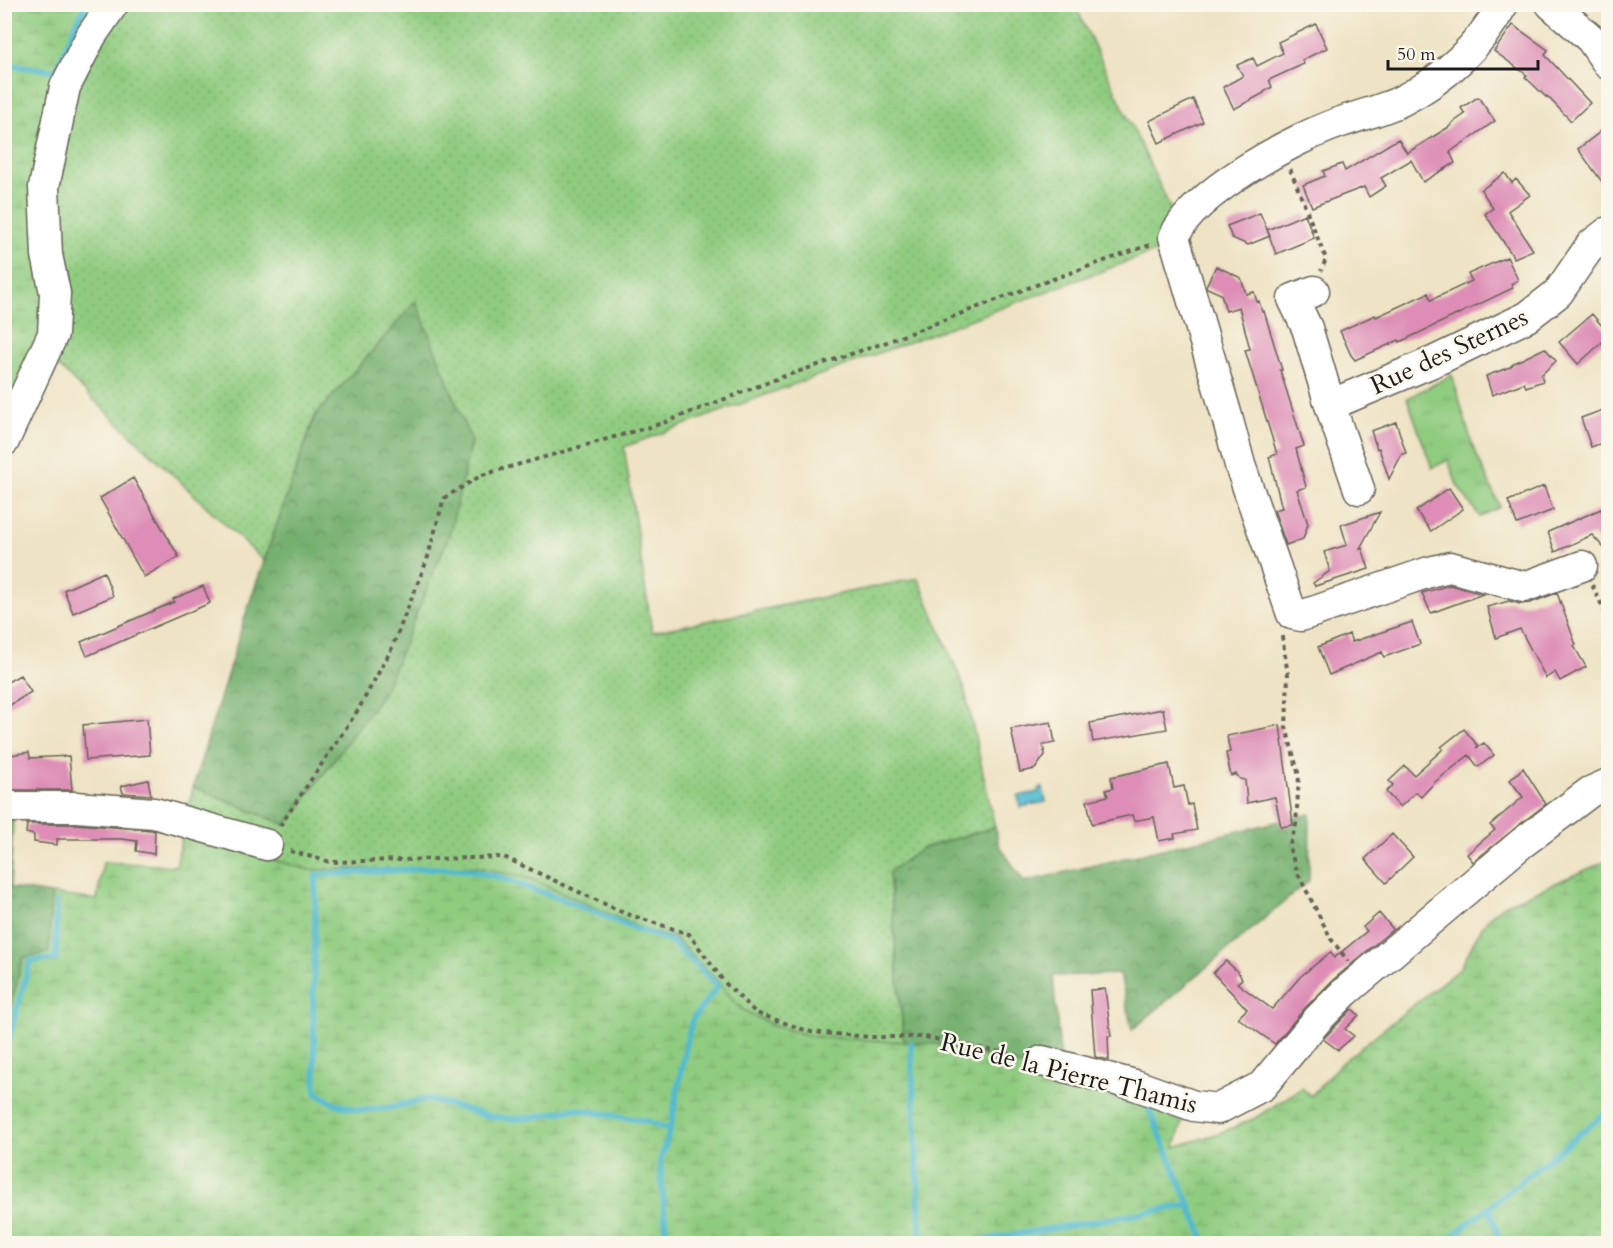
<svg xmlns="http://www.w3.org/2000/svg" width="1613" height="1248" viewBox="0 0 1613 1248" font-family="Cardo,serif">
  <style>
    .grass { fill: url(#grass-dots); stroke: #56744e; stroke-width: 1.5 }
    .forest { fill: url(#forest-crowns); stroke: #486645; stroke-width: 1.5 }
    .wetland { fill: url(#wetland-marsh); stroke: #56744e; stroke-width: 1.5 }
    .park { fill: url(#park-tufts); stroke: #56744e; stroke-width: 1.5 }
    .water { fill: #51bacf; stroke: #366b76; stroke-width: 1.5 }
    .lines { fill: none; stroke-linecap: round; stroke-linejoin: round }
    .stream { stroke: #51bacf; stroke-width: 6 }
    .building { fill: #dd8db6 }
    .minor-casing { stroke: #666257; stroke-width: 33 }
    .path { stroke: #666257; stroke-width: 4; stroke-dasharray: 4.5 4.5; stroke-linecap: butt }
    .minor { stroke: #fff; stroke-width: 30 }
    .labels { text-anchor: middle; dominant-baseline: central; stroke-width: 5; stroke-linejoin: round; paint-order: stroke }
    .street-label { font-size: 26px; fill: #1c1c1c; stroke: #fbf7ec }
  </style>
  <defs>
    <pattern id="grass-dots" width="8" height="8" patternUnits="userSpaceOnUse" patternTransform="scale(1.5)"><rect width="8" height="8" fill="#90cc80"/><path d="M2 2h.1M6 6h.1" fill="none" stroke="#7caf6e" stroke-width="1.8" stroke-linecap="round"/></pattern>
    <pattern id="forest-crowns" width="20" height="18" patternUnits="userSpaceOnUse" patternTransform="scale(1.5)"><rect width="20" height="18" fill="#74b06e"/><path d="M2 6a3 3 0 1 1 6 0M12 15a3 3 0 1 1 6 0" fill="none" stroke="#5e8e5a"/></pattern>
    <pattern id="wetland-marsh" width="20" height="14" patternUnits="userSpaceOnUse" patternTransform="scale(1.5)"><rect width="20" height="14" fill="#90cc80"/><path d="M1 5h8M5 5V1M11 12h8M15 12V8" fill="none" stroke="#7caf6e"/></pattern>
    <pattern id="park-tufts" width="24" height="20" patternUnits="userSpaceOnUse" patternTransform="scale(1.5)"><rect width="24" height="20" fill="#90cc80"/><path d="M3 7l-1-3M5 7V3M7 7l1-3M15 17l-1-3M17 17v-4M19 17l1-3" fill="none" stroke="#7caf6e"/></pattern>
  </defs>
  <rect width="100%" height="100%" fill="#fbf7ec"/>
  <filter id="ink" filterUnits="userSpaceOnUse"><feTurbulence type="fractalNoise" baseFrequency=".0167" numOctaves="2"/><feDisplacementMap in="SourceGraphic" scale="12" xChannelSelector="R" yChannelSelector="G"/><feConvolveMatrix kernelMatrix="1 2 1 2 8 2 1 2 1" color-interpolation-filters="sRGB"/></filter>
  <filter id="wash" filterUnits="userSpaceOnUse"><feTurbulence type="fractalNoise" baseFrequency=".008" numOctaves="4" result="noise"/><feDisplacementMap in="SourceGraphic" scale="24" xChannelSelector="R" yChannelSelector="G"/><feGaussianBlur stdDeviation="1.35" result="paint"/><feColorMatrix in="noise" values="0 0 0 0 0 0 0 0 0 0 0 0 0 0 0 0 0 1.4 0 .05"/><feComposite in="paint" operator="in"/></filter>
  <g filter="url(#wash)">
    <rect width="100%" height="100%" fill="#eee3c4"/>
    <!-- grass -->
    <path class="grass" d="M101 5H1075L1170 207 1165 248 624 447 652 632 918 578 964 687 995 827 923 848 889 872 904 1043 814 1037 774 1026 744 1011 735 1003 717 980 674 938 645 930 477 867 311 870 182 837 193 787 286 825 315 416 264 561 58 366 5 466V422L37 188Z"/>
    <!-- forest -->
    <path class="forest" d="M416 301 471 441 450 533 384 692 286 825 193 787 248 607 315 416Z
      M1310 814 1309 881 1132 1030 1120 974 1053 976 1062 1076 935 1044 904 1043 889 872 923 848 995 827 999 845 1024 882Z
      M13 818 10 888 51 894 49 953 23 958 5 1030 4 819Z"/>
    <!-- wetland -->
    <path class="wetland" d="M5 5H101L61 77 50 325 5 422Z
      M182 837 311 870 477 867 531 879 645 930 674 938 717 980 735 1003 744 1011 774 1026 814 1037 935 1044 1186 1108 1175 1147 1225 1131 1255 1118 1302 1088 1311 1096 1341 1063 1459 969C1475 945 1478 923 1502 906L1604 862 1608 864V1243L5 1244V1030L23 958 49 953 51 894 97 900 103 862 176 866Z"/>
    <!-- park -->
    <path class="park" d="M1452 375 1473 447 1500 507 1480 517 1457 485 1448 460 1432 468 1407 398Z"/>
    <!-- water -->
    <path class="water" d="M1043 787 1046 802 1020 807 1018 796 1038 792 1039 788Z"/>
    <g class="lines">
      <!-- stream -->
      <path class="stream" d="M4 64 56 71 76 24 87 4
        M911 1043 921 1244
        M4 1056 30 961 56 959V903
        M1149 1109 1206 1244
        M1489 1207 1501 1244
        M667 1244 660 1161 670 1130 686 1045 692 1020 718 986 671 941 633 928 575 904 503 878 470 870 432 868 316 875 313 1008 316 1093 336 1104 358 1110 388 1108 428 1099 489 1116 512 1119 535 1117 574 1109 647 1121 670 1130
        M960 1244 1190 1205
        M1438 1244 1452 1236 1489 1207 1608 1111"/>
    </g>
    <g id="blocks">
      <!-- building -->
      <path class="building" d="M1316 24 1327 48 1302 60 1304 64 1269 80 1272 87 1264 92V93L1234 109 1223 87 1243 76 1237 65 1253 58 1257 66 1283 53 1278 42Z
        M1513 25 1548 50 1545 55 1590 103 1571 121 1547 96 1546 97 1525 77 1527 75 1494 51Z
        M1478 97 1495 121 1450 152 1455 163 1423 182 1411 160 1381 178 1386 186 1369 197 1364 187 1312 207 1303 185 1325 176 1323 171 1342 164 1345 171 1398 139 1407 153 1452 125 1451 124 1465 114 1461 108Z
        M1193 99 1203 122 1159 143 1149 121Z
        M1608 126V190L1578 149Z
        M1505 173 1512 183 1516 179 1530 195 1508 211 1533 250 1514 258 1485 214 1493 208 1481 190Z
        M1260 213 1270 236 1248 245 1232 238 1227 226Z
        M1305 214 1314 238 1276 254 1267 230Z
        M1507 257 1518 280 1511 284 1513 288 1400 342 1399 340 1355 360 1351 355 1340 331 1375 315 1376 317 1428 293 1431 300 1472 281 1468 274Z
        M1216 266 1241 278 1246 294 1254 292 1257 302 1259 301 1262 312 1264 311 1282 370H1280L1304 446 1296 449 1306 487 1297 490 1308 524 1303 539 1286 545 1274 510 1282 508 1269 457 1277 454 1245 350 1250 349 1239 307 1226 311 1221 294 1207 288 1206 286Z
        M1592 314 1608 333V337L1578 364 1559 342Z
        M1545 348 1556 361 1541 375 1543 381 1526 387 1524 383 1492 395 1486 376 1510 367 1514 363Z
        M1608 408V441L1591 447 1581 418Z
        M1396 422 1406 453 1402 454 1389 479 1379 448 1377 449 1371 431Z
        M133 478 179 557 144 577 100 498Z
        M1544 486 1553 510 1517 524 1508 501Z
        M1449 488 1463 509 1431 531 1416 511Z
        M1601 509 1608 519V552L1592 535 1555 552 1548 532Z
        M1380 512 1359 550 1362 548 1369 569 1315 586 1313 583 1330 571 1324 552 1347 545 1341 525Z
        M104 572 113 596 73 613 64 590Z
        M1450 585 1483 594 1431 613 1422 593Z
        M203 586 210 603 87 656 81 642 174 602 173 599Z
        M1557 593 1576 645 1574 646 1586 667 1560 681 1555 672 1546 678 1520 629 1496 638 1487 607 1509 601 1520 604 1530 603Z
        M1412 622 1420 644 1384 657 1382 652 1329 675 1318 647 1349 634 1352 642Z
        M20 675 31 692 4 709V684Z
        M1163 709 1167 729 1093 742 1090 723Z
        M147 719 150 755 86 760 83 725Z
        M1051 722 1055 743 1043 745 1045 755 1035 769 1020 772 1011 729Z
        M1280 725 1293 825 1281 827 1275 797 1247 803 1245 780 1240 779 1236 774 1231 776 1226 753 1230 752 1227 736Z
        M1464 729 1478 746 1476 748 1484 743 1494 755 1478 767 1469 755 1435 782 1421 797 1416 792 1400 807 1386 792 1393 785 1389 781 1405 766 1414 775 1443 749 1441 747Z
        M29 752 30 758 69 756 72 790H4V756Z
        M1169 764 1174 788 1184 786 1188 805 1192 804 1197 830 1174 834 1175 838 1159 841 1154 817 1134 821 1132 815 1092 824 1087 801 1108 796 1106 790 1113 788 1111 777Z
        M1523 768 1546 804 1473 862 1467 854 1495 830 1490 825 1523 797 1510 780Z
        M148 780 151 795 123 793 121 786Z
        M27 824H75L151 830 155 831 154 854 136 851 137 841 122 839H57V845L34 842V835L26 833Z
        M1392 834 1413 857 1386 883 1365 859Z
        M1379 913 1393 929 1333 980 1305 1008 1275 1044 1238 1018 1247 1009 1213 973 1226 961 1238 972 1242 979 1237 983 1272 1009 1301 976 1331 952 1334 958 1367 931 1363 927Z
        M1105 989 1111 1036H1108L1109 1060 1095 1057 1090 990Z
        M1352 1009 1359 1015 1345 1029 1354 1036 1338 1050 1323 1039Z"/>
    </g>
  </g>
  <g filter="url(#ink)">
    <use href="#blocks" fill-opacity="0" stroke="#666257" stroke-width="1.5"/>
    <g class="lines">
      <!-- minor casing -->
      <g class="minor-casing">
        <path id="minor" d="M1503 4C1479 47 1445 79 1401 101 1382 110 1361 115 1341 122 1294 138 1194 192 1174 237L1226 413 1240 465 1292 614 1301 616 1429 572 1450 567 1524 587 1582 566
          M1551 4 1591 39 1608 64
          M1314 291 1293 299 1307 328 1330 405
          M4 441 53 334 55 293 47 255 44 187 65 87 91 36 113 4
          M1359 489 1330 405 1435 361 1527 317 1558 293 1591 245 1608 232
          M4 807H76L154 813 267 845
          M1042 1061 1135 1085 1194 1106 1218 1109 1262 1086 1318 1019 1345 992 1522 843 1590 792 1608 784"/>
      </g>
      <!-- path -->
      <path class="path" d="M1290 169 1326 259 1321 271
        M1592 585 1608 618
        M1282 636 1288 675 1286 727 1299 776 1296 825 1289 847 1298 874 1331 939 1348 961
        M280 826 358 710 391 650 427 560 444 498 482 475 663 423 779 378 884 343 1033 286 1152 244
        M290 851 330 862 504 857 624 913 689 934 724 982 756 1013 811 1032 870 1037H925L1021 1056"/>
      <!-- minor -->
      <use href="#minor" class="minor"/>
    </g>
  </g>
  <g class="labels">
    <!-- street labels -->
    <g class="street-label">
      <text transform="translate(1449 351) rotate(-25)">Rue des Sternes</text>
      <text transform="translate(1069 1073) rotate(14)">Rue de la Pierre Thamis</text>
    </g>
  </g>
  <!-- margin -->
  <rect width="1613" height="1248" fill="none" stroke="#fbf7ec" stroke-width="24"/>
  <!-- scale -->
  <path d="M1388 60v9h150v-9" fill="none" stroke="#1c1c1c" stroke-width="3"/>
  <text x="1397" y="60" font-size="18" fill="#1c1c1c" stroke="#fbf7ec" stroke-width="4.5" paint-order="stroke">50 m</text>
</svg>
